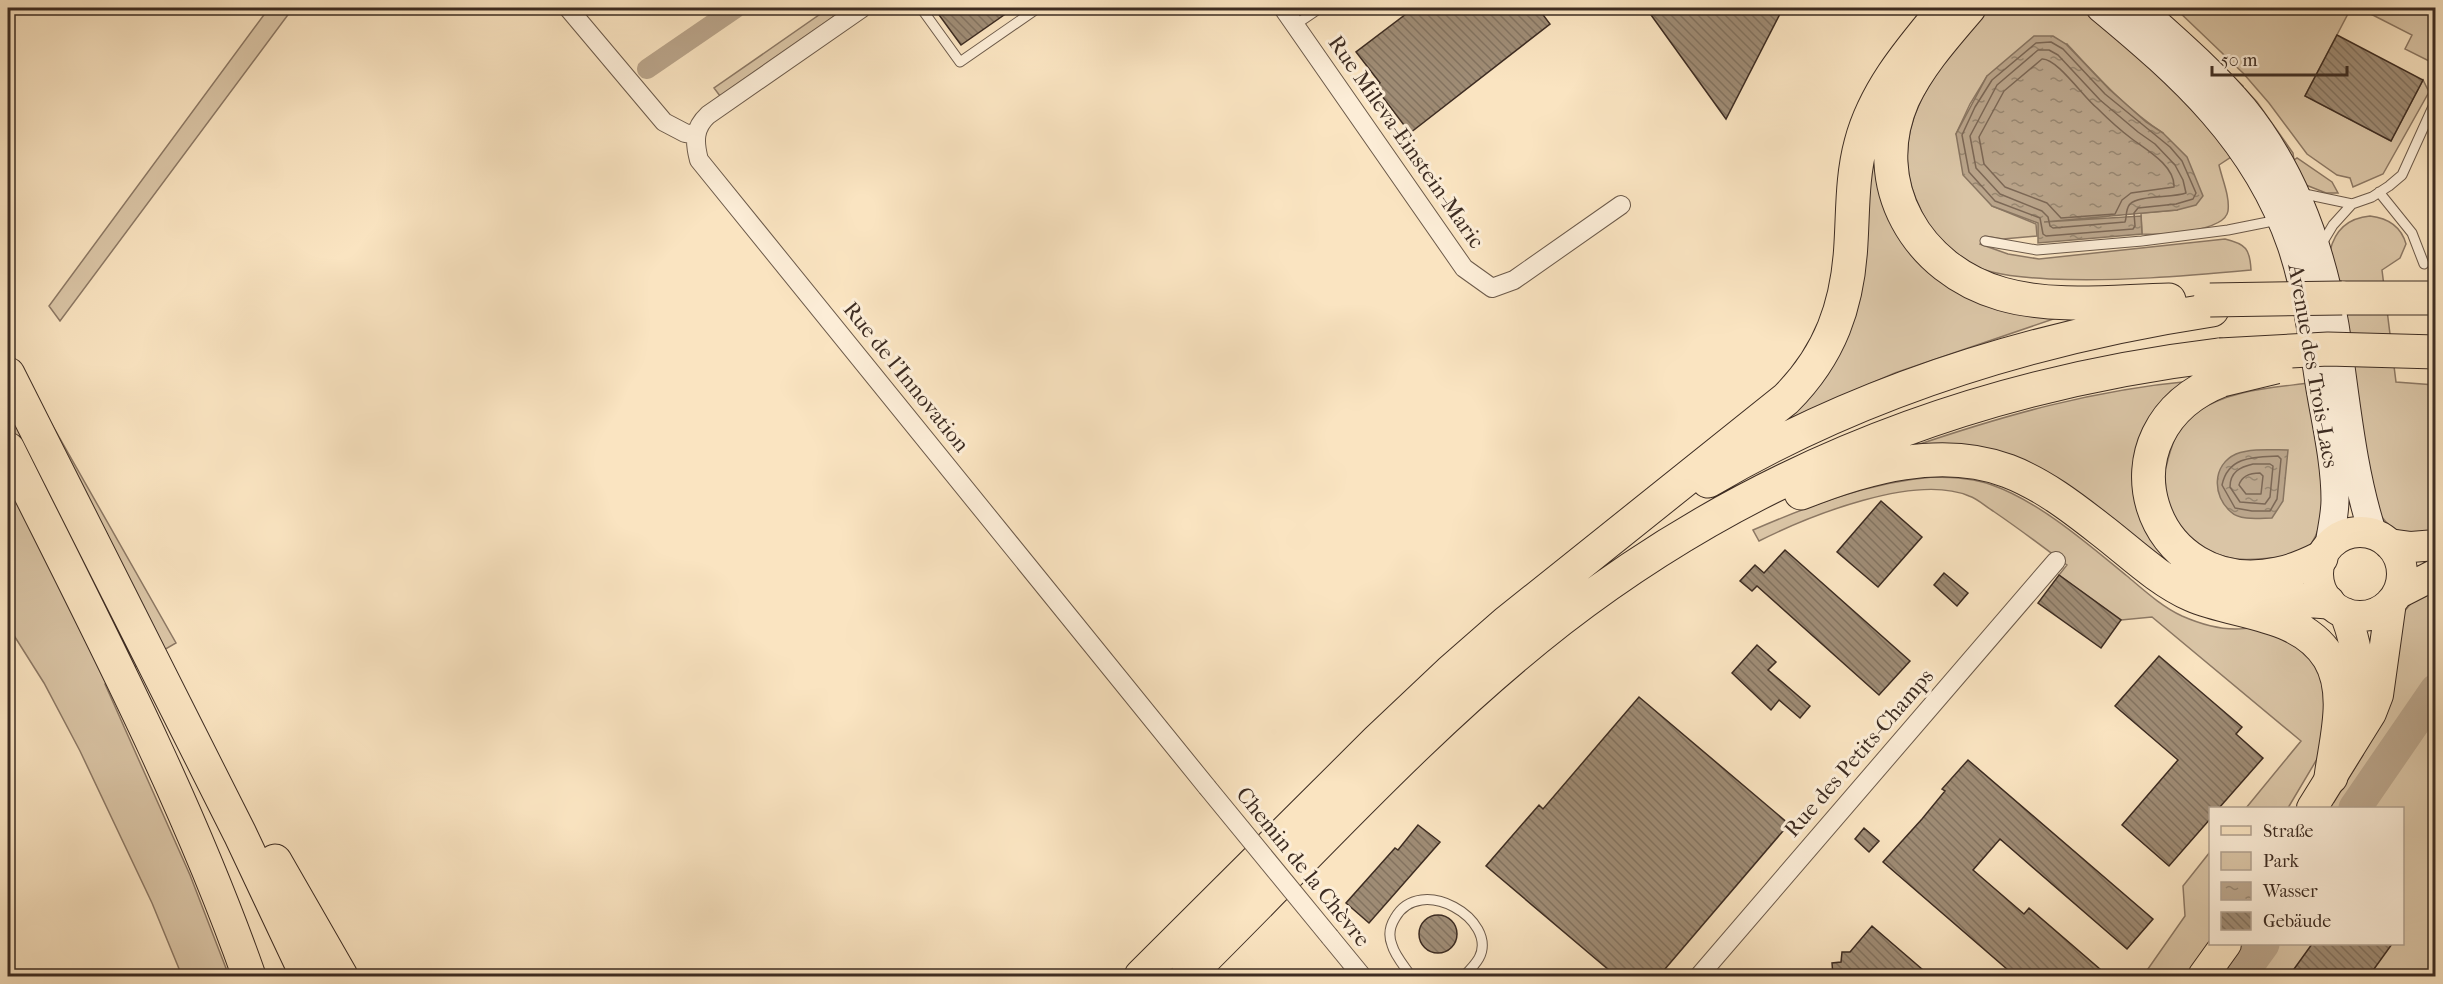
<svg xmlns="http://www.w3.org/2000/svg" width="2443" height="984" viewBox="0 0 2443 984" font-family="'IM FELL French Canon',serif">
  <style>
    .green { fill: #dac5a6; stroke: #8c7864; stroke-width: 1.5 }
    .water { fill: url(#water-ripples); stroke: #887561; stroke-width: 1.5 }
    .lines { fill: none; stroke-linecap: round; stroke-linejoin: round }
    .shore { stroke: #7c6856; stroke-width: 1.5 }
    .canal { stroke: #baa58b; stroke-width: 20 }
    .river { stroke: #baa58b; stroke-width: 33 }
    .building { fill: url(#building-back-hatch); stroke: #3d2c22; stroke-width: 1.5 }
    .service-casing { stroke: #6c5a4a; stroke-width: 11 }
    .minor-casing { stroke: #6c5a4a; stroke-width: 20 }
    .secondary-casing { stroke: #3d2c22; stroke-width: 29 }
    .primary-casing { stroke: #3d2c22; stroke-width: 32 }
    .motorway-casing { stroke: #3d2c22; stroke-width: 35 }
    .service { stroke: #fcedd7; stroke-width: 9 }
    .minor { stroke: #fcedd7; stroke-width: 18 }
    .secondary { stroke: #fcedd7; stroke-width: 27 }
    .primary { stroke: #fae4c1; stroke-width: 30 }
    .motorway { stroke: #fae4c1; stroke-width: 33 }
    .minor-bridge-casing { stroke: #6c5a4a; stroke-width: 20; stroke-linecap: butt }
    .motorway-bridge-casing { stroke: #3d2c22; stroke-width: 35; stroke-linecap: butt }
    .minor-bridge { stroke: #fcedd7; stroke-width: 18 }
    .motorway-bridge { stroke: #fae4c1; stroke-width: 33 }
    .labels { text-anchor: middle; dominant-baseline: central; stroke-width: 6; stroke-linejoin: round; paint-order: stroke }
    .street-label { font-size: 22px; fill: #3d2c22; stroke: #fcedd7 }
  </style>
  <defs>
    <pattern id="water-ripples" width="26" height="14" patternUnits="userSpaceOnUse" patternTransform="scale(1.5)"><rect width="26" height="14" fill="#baa58b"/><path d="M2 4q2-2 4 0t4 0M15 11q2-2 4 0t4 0" fill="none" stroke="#988771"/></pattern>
    <pattern id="building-back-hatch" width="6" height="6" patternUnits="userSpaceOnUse" patternTransform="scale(1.5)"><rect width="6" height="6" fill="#9f8c75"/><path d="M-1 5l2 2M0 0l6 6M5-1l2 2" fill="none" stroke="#837360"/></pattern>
  </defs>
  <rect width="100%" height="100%" fill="#fae4c1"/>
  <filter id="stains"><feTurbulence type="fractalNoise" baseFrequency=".00333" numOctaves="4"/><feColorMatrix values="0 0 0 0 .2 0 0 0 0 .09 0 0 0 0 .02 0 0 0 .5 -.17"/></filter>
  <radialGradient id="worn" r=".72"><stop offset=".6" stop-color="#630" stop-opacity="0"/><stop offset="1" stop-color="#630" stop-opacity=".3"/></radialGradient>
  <!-- green -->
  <path class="green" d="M269 8H293L60 321 49 306Z
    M829 8H846L720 96 714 88Z
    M1990 8H2084L2153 67 2234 155 2219 165C2222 179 2230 196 2228 211 2225 232 2160 235 2142 234L2141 213 2177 210 2163 133C2126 109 2097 76 2067 44L1987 76 1970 104 1956 134 1992 206 2036 224 2037 236 2003 239 1985 236 1980 244 2008 254 2039 259 2225 239C2246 244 2250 249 2251 270 2184 276 2117 282 2050 279 2031 278 2011 277 1992 272 1969 267 1952 250 1936 234 1926 224 1922 212 1916 199 1884 123 1944 61 1990 8Z
    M2153 8H2161L2243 86V89H2245L2257 102 2293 153 2294 160 2297 158 2332 182 2338 193H2326L2306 185Z
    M2175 8H2351L2305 96 2391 141 2423 80 2429 92 2383 174 2353 187 2350 178 2337 175 2307 154 2269 103 2243 73Z
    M2359 8H2435V64L2405 49 2412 35Z
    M1908 74 1899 226 2068 314 1895 373 1777 424 1803 393 1858 195Z
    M2370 216C2387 218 2401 226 2406 244L2400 258 2382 270 2396 382 2435 385V534C2399 533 2389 535 2371 499L2330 251C2335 230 2348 218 2370 216Z
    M8 347 176 643 105 684 190 875 229 976H182L152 903 80 751 44 683 8 626Z
    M2192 381 2159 415 2171 556 2187 579 2061 485 1911 447C2005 415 2093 390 2192 381Z
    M2309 383C2315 424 2332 489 2319 527 2310 555 2298 557 2271 558 2258 559 2243 561 2230 558 2196 550 2163 518 2163 481 2163 474 2167 466 2168 459 2173 441 2179 424 2195 413 2228 390 2270 388 2309 383Z
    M1933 477C1953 477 1973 478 1992 485 2040 502 2088 544 2127 576 2145 591 2161 606 2182 616 2198 623 2218 629 2235 629 2249 629 2268 625 2280 631 2291 636 2318 664 2329 673L2320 754 2288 808H2246L2301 741 2152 617 2121 620 2059 575 2067 565C2042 546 2018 528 1993 511 1985 506 1978 499 1969 496 1915 473 1809 516 1759 541L1753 530C1811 505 1870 482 1933 477Z
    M2435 584V976H2215L2237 944H2402V808H2324L2329 800 2334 802 2363 755 2399 618 2416 597Z
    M2210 852V944L2192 976H2143L2185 916 2183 886Z"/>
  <!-- water -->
  <path class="water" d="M2034 36H2053L2066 44 2109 89 2146 122 2163 133 2187 157 2203 196 2196 205 2177 210 2044 222 2141 216 2142 234 2038 243V223L1992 206 1963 175 1956 134 1987 76Z
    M2288 450 2283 501 2272 518C2261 518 2240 521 2231 512 2212 496 2212 465 2236 454 2251 448 2272 450 2288 450Z"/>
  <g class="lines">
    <!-- shore -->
    <path class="shore" d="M2051 42 2063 49 2105 94 2170 147 2182 161 2196 193 2193 199 2176 204 2138 208 2134 213 2135 226 2133 229 2046 236 2043 234 2040 218 1995 201 1969 172 1962 135 1975 107 1992 80 2036 43Z
      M2038 50H2049L2058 55 2100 100 2138 132 2155 144 2175 165 2183 180 2186 193C2173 198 2138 195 2130 204 2125 210 2127 217 2125 222L2053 228 2050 226 2048 217 2042 211 2000 194 1976 168 1970 136 1997 85Z
      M2042 59C2057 58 2084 98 2097 108 2108 119 2120 130 2132 139 2147 150 2175 166 2174 187L2131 193 2122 200 2115 214 2061 218 2047 203 2005 187 1984 164 1979 137 2004 91Z
      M2278 456 2281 459 2277 499 2270 511H2252L2235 508 2222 485C2228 456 2254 457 2278 456Z
      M2253 464H2270L2273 466 2270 497 2265 504 2240 502 2230 487C2230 472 2240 467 2253 464Z
      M2260 473 2263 476 2261 494H2246L2239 485C2242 475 2251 473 2260 473Z"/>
    <!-- canal -->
    <path class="canal" d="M647 69 736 8"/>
    <!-- river -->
    <path class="river" d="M2355 808 2436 690
      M2240 976 2263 944"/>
  </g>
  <!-- building -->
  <path class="building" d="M934 8H1014L961 45Z
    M1414 8H1538L1550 24 1410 133 1375 87 1380 83 1356 52Z
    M1646 8H1783L1726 119Z
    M2337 35 2423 80 2391 141 2305 96Z
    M1881 501 1922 537 1878 587 1837 552Z
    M1785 550 1910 661 1879 695 1757 586 1752 591 1740 581 1755 565 1764 573Z
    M1944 573 1968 593 1957 606 1934 585Z
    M2059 575 2121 620 2101 648 2038 603Z
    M1757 645 1776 662 1768 670 1810 706 1800 718 1779 700 1771 710 1732 673Z
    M2159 656 2242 727 2236 734 2263 758 2219 808H2211V818L2169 866 2122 825 2178 760 2115 706Z
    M1639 697 1789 824 1659 976H1616L1486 866 1539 805 1543 809Z
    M1968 760 2153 919 2127 949 2000 839 1973 870 2024 914 2029 908 2108 976H2015L1883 862 1922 819 1945 791 1942 789Z
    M1418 825 1440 842 1369 923 1346 903 1395 848 1398 850Z
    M1864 828 1879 841 1869 852 1855 839Z
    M1419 934a19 19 0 1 1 38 0a19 19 0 1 1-38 0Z
    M1872 926 1930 976H1833L1832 963 1841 962 1842 952H1850Z
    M2312 944H2392L2369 976H2289Z"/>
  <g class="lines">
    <!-- service casing -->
    <g class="service-casing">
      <path id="service" d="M921 8 960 62 1038 8
        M1295 25 1320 8
        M2379 192 2412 233 2424 264
        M2300 193 2352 204 2372 197 2389 186 2402 175 2436 100
        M1985 241 2037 250 2142 241 2228 230 2278 220
        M2321 245 2333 225 2352 204
        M1411 976C1405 967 1395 956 1392 945 1388 935 1390 926 1395 918 1420 873 1499 920 1479 958 1475 965 1469 971 1464 976"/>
    </g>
    <!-- minor casing -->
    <g class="minor-casing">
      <path id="minor" d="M568 8 664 122 685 133 696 135
        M862 8 708 115C694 128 694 141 699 160L1207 787
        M1283 8 1464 268 1492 288 1514 280 1621 205
        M1330 937 1362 976
        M1699 976 2056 561"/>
    </g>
    <!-- secondary casing -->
    <g class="secondary-casing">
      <path id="secondary" d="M2100 8C2182 76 2255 141 2291 245 2306 289 2312 337 2319 383 2325 421 2335 461 2335 500 2335 515 2331 530 2329 545
        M2140 8C2176 40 2213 72 2244 109 2294 171 2321 247 2335 325 2346 395 2351 467 2373 534"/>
    </g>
    <!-- primary casing -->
    <g class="primary-casing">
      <path id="primary" d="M2318 574a42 42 0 1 1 84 0a42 42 0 1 1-84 0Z
        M2389 544 2411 547 2436 545
        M2397 594 2436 574
        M2345 613C2362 659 2361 680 2352 728
        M2312 808 2371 713 2378 695 2391 602
        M2203 976 2226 944"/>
    </g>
    <!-- motorway casing -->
    <g class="motorway-casing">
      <path id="motorway" d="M1969 8C1945 36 1919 65 1903 99 1866 184 1917 270 2002 294 2055 309 2115 301 2169 300
        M2342 298H2436
        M8 374 240 834 307 976
        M2222 380C2093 430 2148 601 2278 574 2293 571 2307 565 2321 558
        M8 449C95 624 184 792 249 976
        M1708 481C1863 390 2035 337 2212 310
        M1801 493C1866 467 1941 446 2008 471 2042 484 2072 507 2100 529 2129 551 2158 580 2192 595 2236 614 2301 612 2329 658 2350 693 2336 739 2331 777
        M2242 603 2288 599 2328 602
        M275 861 341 976
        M1141 976 1378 740 1450 672 1506 623 1786 399C1830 355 1848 305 1851 243 1853 210 1852 176 1861 143 1875 90 1911 49 1945 8
        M1187 976C1309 856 1424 726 1560 620 1754 470 1977 384 2220 355"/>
    </g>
    <!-- service -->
    <use href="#service" class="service"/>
    <!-- minor -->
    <use href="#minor" class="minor"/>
    <!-- secondary -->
    <use href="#secondary" class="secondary"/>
    <!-- primary -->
    <use href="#primary" class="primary"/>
    <!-- motorway -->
    <use href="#motorway" class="motorway"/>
    <!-- minor-bridge casing -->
    <g class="minor-bridge-casing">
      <path id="minor-bridge" d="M1207 787 1330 937"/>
    </g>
    <!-- motorway-bridge casing -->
    <g class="motorway-bridge-casing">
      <path id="motorway-bridge" d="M2210 300 2342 298
        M2220 355 2328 349 2436 352
        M2222 380 2276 367"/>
    </g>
    <!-- minor-bridge -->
    <use href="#minor-bridge" class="minor-bridge"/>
    <!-- motorway-bridge -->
    <use href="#motorway-bridge" class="motorway-bridge"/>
  </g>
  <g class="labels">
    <!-- street labels -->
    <g class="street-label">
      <text transform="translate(1406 142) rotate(55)">Rue Mileva-Einstein-Maric</text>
      <text transform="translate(2313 366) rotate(80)">Avenue des Trois-Lacs</text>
      <text transform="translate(906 377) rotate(51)">Rue de l'Innovation</text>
      <text transform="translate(1859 753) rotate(-49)">Rue des Petits-Champs</text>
      <text transform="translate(1303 867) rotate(51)">Chemin de la Chèvre</text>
    </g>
  </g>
  <!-- margin -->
  <rect width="2443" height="984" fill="none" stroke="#fae4c1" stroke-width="30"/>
  <rect x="9" y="9" width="2425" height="966" fill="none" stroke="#3d2c22" stroke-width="3"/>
  <rect x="15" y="15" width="2413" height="954" fill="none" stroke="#3d2c22" stroke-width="1.5"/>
  <!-- legend -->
  <rect x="2209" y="807" width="195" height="138" fill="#fcedd7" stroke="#b0a08f" stroke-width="1.5"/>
  <rect x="2221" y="826" width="30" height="9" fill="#fae4c1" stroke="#b0a08f" stroke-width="1.5"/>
  <text x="2263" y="837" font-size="18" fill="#3d2c22">Straße</text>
  <rect x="2221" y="852" width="30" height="18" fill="#dac5a6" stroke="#b0a08f" stroke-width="1.5"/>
  <text x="2263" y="867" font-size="18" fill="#3d2c22">Park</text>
  <rect x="2221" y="882" width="30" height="18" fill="url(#water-ripples)" stroke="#b0a08f" stroke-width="1.5"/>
  <text x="2263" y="897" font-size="18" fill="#3d2c22">Wasser</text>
  <rect x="2221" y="912" width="30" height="18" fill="url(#building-back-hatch)" stroke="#b0a08f" stroke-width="1.5"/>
  <text x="2263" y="927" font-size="18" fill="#3d2c22">Gebäude</text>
  <!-- scale -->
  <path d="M2212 66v9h135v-9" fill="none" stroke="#3d2c22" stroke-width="3"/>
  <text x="2221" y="66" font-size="18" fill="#3d2c22" stroke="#fcedd7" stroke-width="4.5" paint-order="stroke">50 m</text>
  <rect width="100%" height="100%" filter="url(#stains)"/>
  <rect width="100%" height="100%" fill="url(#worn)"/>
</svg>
